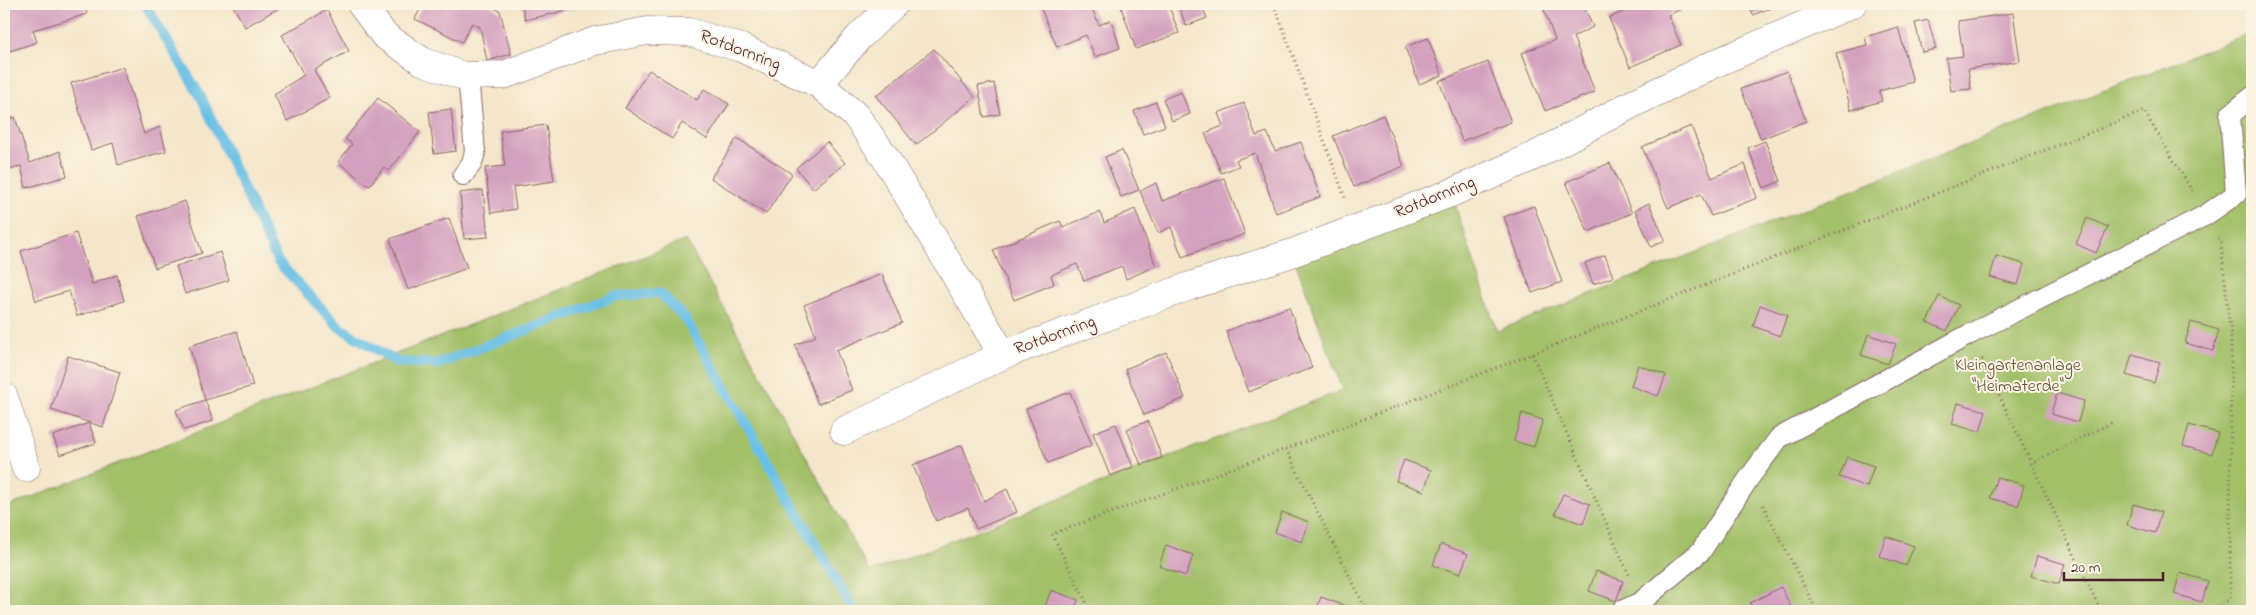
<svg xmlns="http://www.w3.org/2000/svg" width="2256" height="615" viewBox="0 0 2256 615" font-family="'Indie Flower',sans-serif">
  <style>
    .green { fill: #a1c068; stroke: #76704a }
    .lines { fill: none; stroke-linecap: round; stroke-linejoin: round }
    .stream { stroke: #68bfe5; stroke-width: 10 }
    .building { fill: #d4a0bf }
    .lane-casing { stroke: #866563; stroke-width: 22 }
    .street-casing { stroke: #866563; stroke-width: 29 }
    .path { stroke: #866563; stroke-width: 3; stroke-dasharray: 1 4; stroke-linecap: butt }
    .lane { stroke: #fff; stroke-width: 20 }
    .street { stroke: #fff; stroke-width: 28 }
    .labels { text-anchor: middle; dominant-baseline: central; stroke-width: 4; stroke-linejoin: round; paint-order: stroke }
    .street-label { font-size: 18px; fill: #4a1f2b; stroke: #fcf5e5 }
    .park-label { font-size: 18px; fill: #644f3d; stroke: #fcf5e5 }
  </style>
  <rect width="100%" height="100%" fill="#fcf5e5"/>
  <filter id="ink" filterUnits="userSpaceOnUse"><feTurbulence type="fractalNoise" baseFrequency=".02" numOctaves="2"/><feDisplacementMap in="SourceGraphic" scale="10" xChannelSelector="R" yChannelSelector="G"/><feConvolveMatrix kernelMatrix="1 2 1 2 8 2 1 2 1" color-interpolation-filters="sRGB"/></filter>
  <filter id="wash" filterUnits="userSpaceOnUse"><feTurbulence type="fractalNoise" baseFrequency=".0096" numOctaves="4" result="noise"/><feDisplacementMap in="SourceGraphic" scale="20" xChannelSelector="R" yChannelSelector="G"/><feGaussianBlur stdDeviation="1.12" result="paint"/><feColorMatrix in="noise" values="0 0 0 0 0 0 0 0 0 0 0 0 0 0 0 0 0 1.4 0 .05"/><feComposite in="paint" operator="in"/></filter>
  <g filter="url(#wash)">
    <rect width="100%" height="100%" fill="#f4e6cb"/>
    <!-- green -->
    <path class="green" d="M2252 32V611H4V508L686 240 870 572 1343 390 1292 253 1451 193 1497 331Z"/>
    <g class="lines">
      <!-- stream -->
      <path class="stream" d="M145 4 201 97 278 262 339 327 397 362 438 364 616 296 660 293 686 320 854 611"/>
    </g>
    <g id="blocks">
      <!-- building -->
      <path class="building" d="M6 4H84L87 14 33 30 37 42 4 53V6Z
        M237 4H276L279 8 245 27 233 6Z
        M423 4H487L500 11 511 54 487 61 480 27 472 23 462 42 415 19Z
        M522 4H575L576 8 525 20Z
        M778 4H799L781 11Z
        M1039 4H1090L1099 25 1111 20 1120 48 1095 57 1086 35 1057 47Z
        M1120 4H1168L1179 33 1136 49Z
        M1178 4H1201L1207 18 1186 26Z
        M1542 4H1583L1593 27 1573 37 1595 92 1545 111 1522 53 1555 40Z
        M1641 4H1682L1684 8 1668 15 1681 45 1630 67 1609 18Z
        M1748 4H1780L1753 15Z
        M327 10 349 51 314 70 330 98 287 121 274 94 304 75 282 35Z
        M2013 13 2020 61 1968 69 1971 89 1951 91 1946 58 1963 56 1958 21Z
        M1928 20 1936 49 1922 52 1915 23Z
        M1898 27 1913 82 1879 91 1882 101 1851 110 1836 53 1867 45 1865 37Z
        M1428 38 1442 75 1419 84 1405 47Z
        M934 49 975 97 916 145 876 96Z
        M1488 62 1511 122 1462 141 1439 81Z
        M123 67 144 134 160 127 166 151 118 165 113 143 91 150 71 83Z
        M649 70 697 100 704 89 729 104 707 139 682 123 672 139 625 108Z
        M1787 71 1806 121 1761 139 1741 89Z
        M994 83 1000 114 984 117 978 86Z
        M1181 92 1190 114 1172 121 1163 99Z
        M378 98 420 132 389 171 384 167 369 186 338 162 352 144 345 139Z
        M1156 102 1165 126 1143 134 1134 111Z
        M1244 103 1256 136 1267 132 1275 151 1301 142 1320 197 1276 213 1255 153 1236 160 1239 166 1221 173 1205 133 1223 126 1218 113Z
        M451 109 456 151 434 154 429 112Z
        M1383 115 1404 166 1354 187 1333 136Z
        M15 117 30 163 60 151 67 176 26 188 21 166 4 172V121Z
        M546 125 554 181 513 187 516 209 491 213 485 168 505 166 500 131Z
        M1691 126 1712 178 1745 164 1757 198 1711 216 1701 194 1668 208 1642 147Z
        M737 138 792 174 766 214 711 178Z
        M1765 141 1781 181 1764 188 1748 148Z
        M827 142 845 163 813 189 796 168Z
        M1122 150 1139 190 1121 197 1105 157Z
        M1610 163 1632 213 1588 232 1566 182Z
        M1224 178 1245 234 1182 257 1171 227 1158 233 1140 191 1156 183 1162 201Z
        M483 190 488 237 464 239 460 193Z
        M185 201 202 253 155 268 138 216Z
        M1649 203 1665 240 1651 247 1635 210Z
        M1534 206 1562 282 1532 293 1504 217Z
        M1135 209 1156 266 1126 279 1122 266 1084 281 1077 264 1051 275 1054 284 1014 300 993 250 1060 221 1063 227 1100 212 1104 223Z
        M449 218 467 268 408 290 390 239Z
        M2087 218 2108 227 2096 253 2076 244Z
        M76 233 92 284 117 275 124 301 77 316 69 291 36 301 21 251Z
        M220 252 229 280 185 294 176 266Z
        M1605 255 1613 277 1593 284 1585 263Z
        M1996 256 2024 264 2018 285 1990 277Z
        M882 274 902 323 836 350 852 390 818 404 795 345 816 336 804 305Z
        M1939 296 1959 305 1947 331 1927 322Z
        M1760 305 1787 315 1780 336 1753 326Z
        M1289 307 1312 368 1248 392 1226 331Z
        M2191 322 2219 330 2213 351 2185 343Z
        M237 331 253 386 205 400 189 346Z
        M1868 334 1896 344 1888 364 1861 355Z
        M1166 352 1185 398 1144 415 1125 369Z
        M2132 354 2160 362 2154 383 2126 375Z
        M68 356 120 372 103 427 51 410Z
        M1638 365 1666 375 1658 396 1631 386Z
        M1070 392 1092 445 1048 463 1026 409Z
        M2057 393 2084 401 2078 422 2051 414Z
        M205 400 213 421 184 430 176 410Z
        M1958 403 1986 411 1980 432 1952 424Z
        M1522 413 1543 420 1534 447 1514 441Z
        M1148 421 1162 458 1141 465 1127 429Z
        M89 423 96 443 60 455 53 436Z
        M1116 424 1133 467 1110 476 1093 433Z
        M2189 425 2218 433 2212 454 2183 446Z
        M962 445 984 501 1007 489 1017 512 976 529 968 508 936 521 913 465Z
        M1847 457 1874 466 1867 487 1839 477Z
        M1404 460 1431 470 1424 491 1396 481Z
        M1997 477 2024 485 2018 506 1990 498Z
        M1563 494 1590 504 1583 524 1555 514Z
        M2133 504 2161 512 2155 533 2127 525Z
        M1282 512 1309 522 1302 542 1275 532Z
        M1886 536 1914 546 1906 566 1879 556Z
        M1441 544 1468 554 1460 574 1433 565Z
        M1166 545 1193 555 1186 576 1159 566Z
        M2037 556 2065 564 2059 584 2031 576Z
        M1596 571 1623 581 1616 601 1589 591Z
        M2180 573 2208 581 2202 602 2174 594Z
        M1781 587 1793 611H1754L1750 603Z
        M1051 590 1078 600 1074 611 1044 610Z
        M1321 597 1348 607 1347 611H1316Z"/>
    </g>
  </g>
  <g filter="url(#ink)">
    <use href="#blocks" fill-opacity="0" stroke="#866563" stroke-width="1"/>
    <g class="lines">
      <!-- lane casing -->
      <g class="lane-casing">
        <path id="lane" d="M463 175 472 163 475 152 468 76
          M1622 611 1641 602 1701 551 1749 478 1779 438 1970 334 2206 215 2236 194 2230 115 2252 97"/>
      </g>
      <!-- street casing -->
      <g class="street-casing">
        <path id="street" d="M361 4 384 35 422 61 463 76 504 75 595 41 647 31 689 32 741 48 819 84 856 116 885 157 1003 355 1190 286 1292 253 1451 193 1534 156 1636 102 1714 64 1852 4
          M819 84 859 37 894 4
          M4 397 26 468
          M844 431 1003 355"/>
      </g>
      <!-- path -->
      <path class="path" d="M1274 4 1346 200
        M1532 354 1630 577
        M1982 359 2101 611
        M1286 449 1367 611
        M2030 464 2113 422
        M1763 505 1817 611
        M1091 611 1052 534 1286 449 1532 354 2144 111 2192 191
        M2209 611 2230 599 2231 339 2221 243 2218 238"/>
      <!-- lane -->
      <use href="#lane" class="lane"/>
      <!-- street -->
      <use href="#street" class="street"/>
    </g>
  </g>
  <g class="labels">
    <!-- street labels -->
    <g class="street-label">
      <text transform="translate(740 51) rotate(21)">Rotdornring</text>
      <text transform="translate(1435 198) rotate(-22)">Rotdornring</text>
      <text transform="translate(1055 336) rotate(-20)">Rotdornring</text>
    </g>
    <!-- park labels -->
    <g class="park-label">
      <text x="2018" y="366">Kleingartenanlage<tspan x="2018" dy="21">"Heimaterde"</tspan></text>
    </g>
  </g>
  <!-- margin -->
  <rect width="2256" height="615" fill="none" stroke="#fcf5e5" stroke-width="20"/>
  <!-- scale -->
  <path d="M2064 572v8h99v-8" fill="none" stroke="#4a1f2b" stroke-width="2.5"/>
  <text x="2071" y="572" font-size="15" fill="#4a1f2b" stroke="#fcf5e5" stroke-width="4" paint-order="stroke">20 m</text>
</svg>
